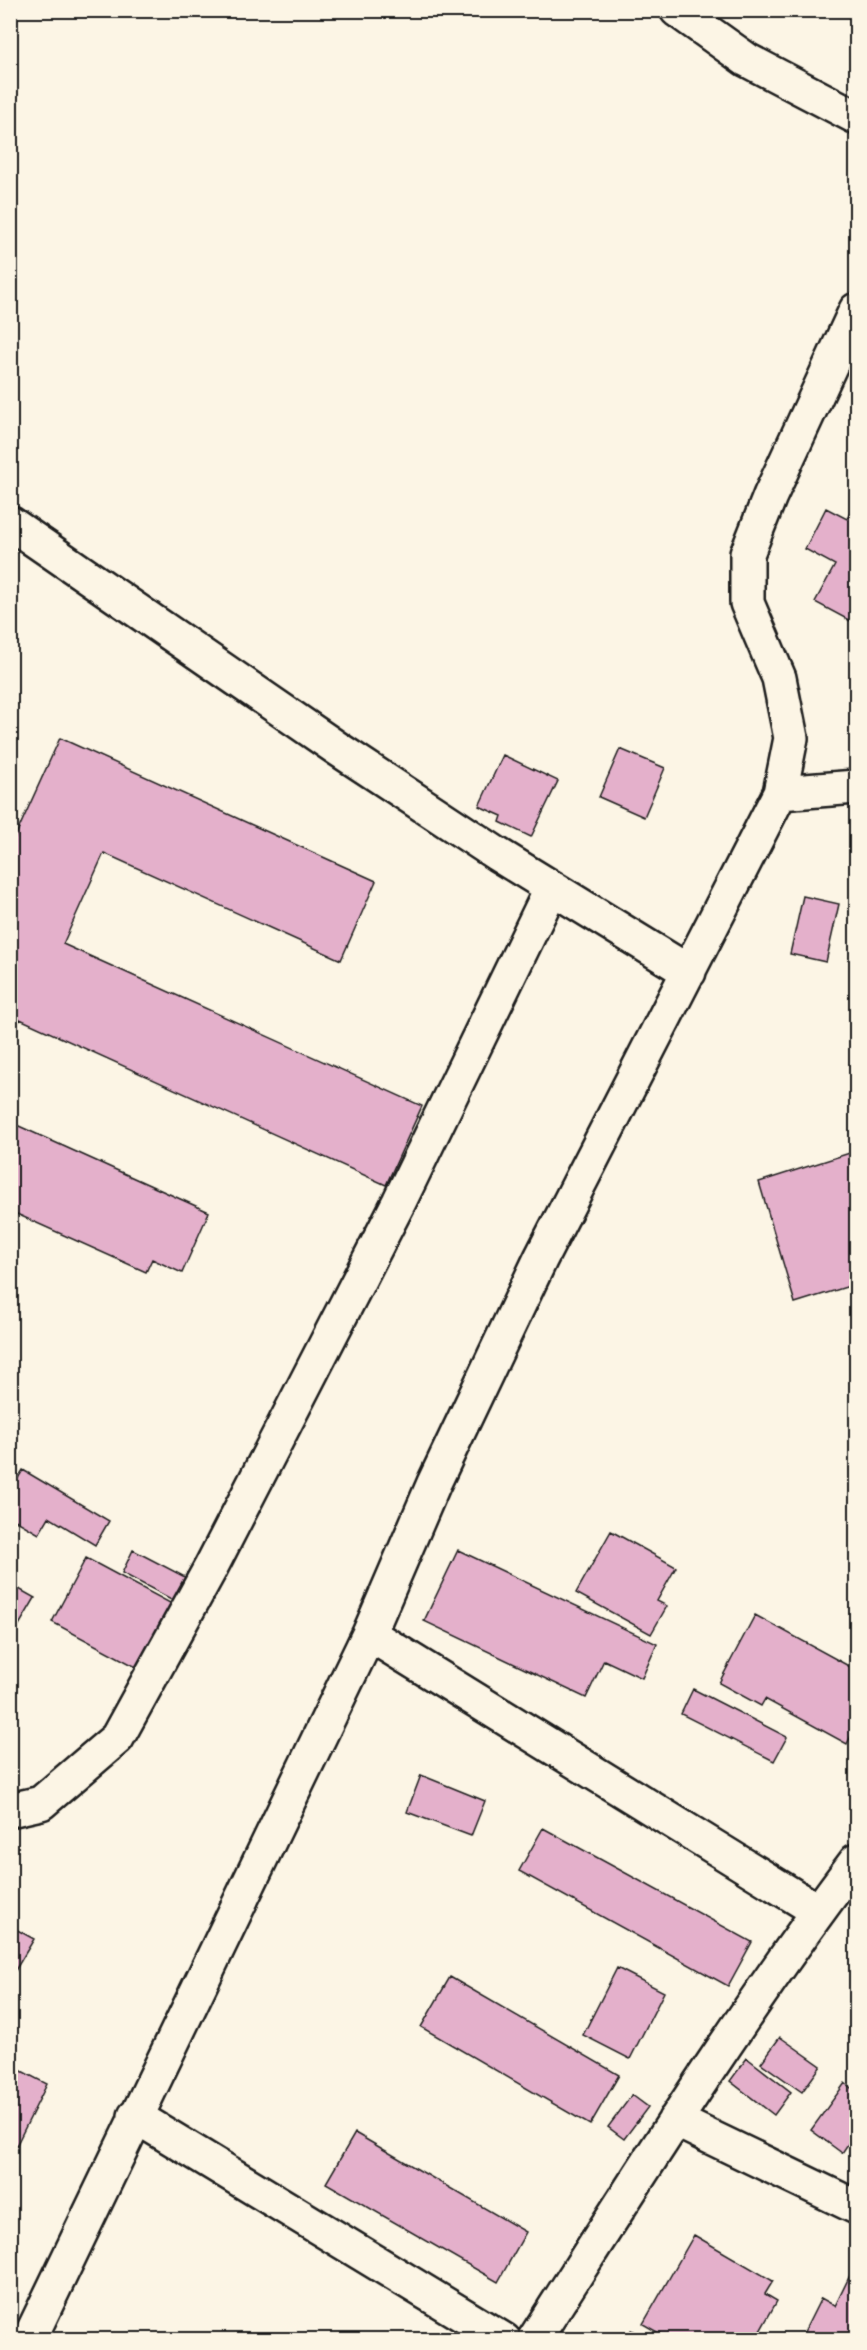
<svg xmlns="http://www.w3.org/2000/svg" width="867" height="2350" viewBox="0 0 867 2350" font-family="'Patrick Hand',sans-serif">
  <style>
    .building { fill: #e4b0cb; stroke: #1c1c1c; stroke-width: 1.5 }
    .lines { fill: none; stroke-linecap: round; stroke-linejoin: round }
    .minor-casing { stroke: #1c1c1c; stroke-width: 38 }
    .minor { stroke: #fcf5e5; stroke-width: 33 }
  </style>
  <rect width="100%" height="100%" fill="#fcf5e5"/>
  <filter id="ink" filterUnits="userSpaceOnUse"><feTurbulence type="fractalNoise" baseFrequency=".0167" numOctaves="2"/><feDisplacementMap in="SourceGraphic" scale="12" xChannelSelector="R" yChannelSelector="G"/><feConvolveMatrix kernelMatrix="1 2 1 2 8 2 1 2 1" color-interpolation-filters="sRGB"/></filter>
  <g filter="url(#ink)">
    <!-- building -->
    <path class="building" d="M856 501V624L815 602 835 565 805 549 826 508 847 519Z
      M60 738 376 881 341 960 104 853 63 944 422 1106 386 1185 20 1019 10 1041V848Z
      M620 749 665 768 644 817 599 797Z
      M503 755 558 781 531 837 500 822 502 816 479 806Z
      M803 896 839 904 826 962 790 954Z
      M10 1122 209 1212 182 1273 152 1259 146 1272 10 1211Z
      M856 1151V1284L795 1303 759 1182Z
      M23 1470 109 1521 95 1545 49 1517 39 1534 10 1517V1491Z
      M611 1531 676 1567 657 1601 667 1606 651 1634 576 1593Z
      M133 1550 185 1577 173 1600 122 1573Z
      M458 1550 657 1644 642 1678 604 1660 586 1698 424 1621Z
      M86 1558 172 1604 138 1668 52 1622Z
      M10 1584 35 1598 15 1632 10 1629Z
      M755 1615 856 1670V1726L847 1744 765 1699 761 1706 719 1683Z
      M693 1689 787 1737 774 1761 681 1714Z
      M421 1775 485 1801 471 1836 407 1812Z
      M543 1828 752 1942 728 1986 519 1871Z
      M10 1926 34 1939 10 1979Z
      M617 1968 664 1992 630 2059 583 2035Z
      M450 1977 619 2075 590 2125 421 2027Z
      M780 2037 821 2066 802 2092 761 2063Z
      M747 2058 791 2092 774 2115 730 2081Z
      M10 2065 47 2084 16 2146 10 2143Z
      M845 2083 856 2092V2132L842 2153 811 2130Z
      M632 2095 648 2107 624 2139 608 2127Z
      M355 2133 526 2232 498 2282 326 2183Z
      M694 2235 773 2281 765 2294 777 2301 755 2340H671L643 2324Z
      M856 2263V2340H800L821 2298 835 2306Z
      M631 2330 647 2340H625Z"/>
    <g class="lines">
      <!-- minor casing -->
      <g class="minor-casing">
        <path id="minor" d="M677 10 747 60 856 117
          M10 523 338 749 497 854 689 972
          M780 793 856 787
          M369 1634 818 1911
          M10 1810 41 1803 117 1738 210 1569 399 1202 551 889
          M135 2116 504 2340
          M675 2120 856 2207
          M29 2340 369 1634 434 1483 541 1258 780 793 791 738 779 678 747 603V554L770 496 856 310
          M534 2340C638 2178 740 2014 856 1861"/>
      </g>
      <!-- minor -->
      <use href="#minor" class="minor"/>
    </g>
  </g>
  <!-- margin -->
  <rect width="867" height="2350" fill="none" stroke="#fcf5e5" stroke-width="36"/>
  <rect x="18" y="18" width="831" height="2314" fill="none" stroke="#1c1c1c" stroke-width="2" filter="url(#ink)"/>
</svg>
